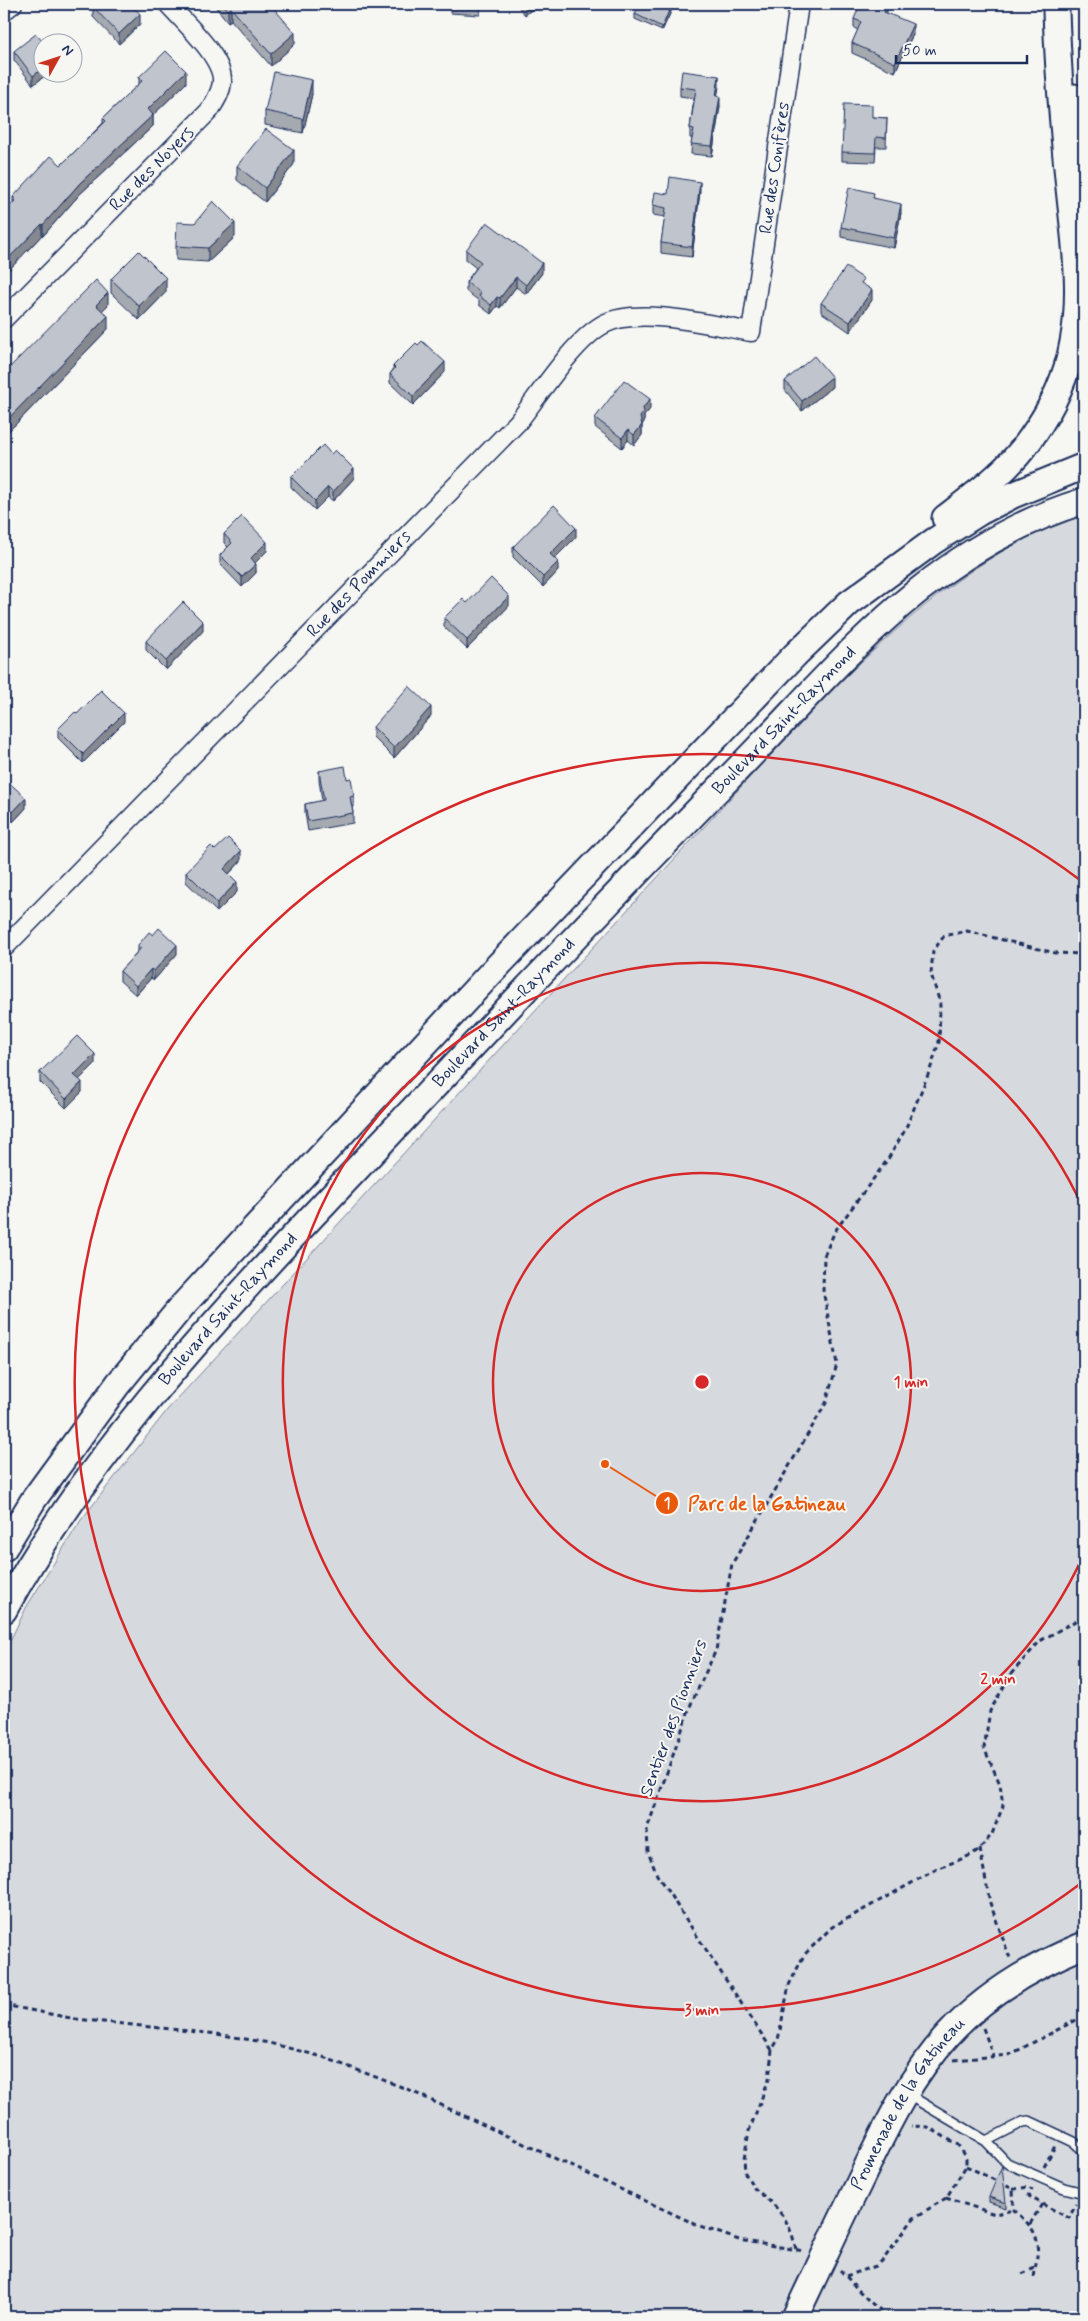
<svg xmlns="http://www.w3.org/2000/svg" width="1088" height="2321" viewBox="0 0 1088 2321" font-family="Mynerve,sans-serif">
  <style>
    .green { fill: #d6d9dd; stroke: #78849e }
    .lines { fill: none; stroke-linecap: round; stroke-linejoin: round }
    .lane-casing { stroke: #1b2f5e; stroke-width: 12 }
    .street-casing { stroke: #1b2f5e; stroke-width: 21 }
    .secondary-casing { stroke: #1b2f5e; stroke-width: 29 }
    .path { stroke: #1b2f5e; stroke-width: 3; stroke-dasharray: 5 4; stroke-linecap: butt }
    .lane { stroke: #f6f6f2; stroke-width: 9 }
    .street { stroke: #f6f6f2; stroke-width: 18 }
    .secondary { stroke: #f6f6f2; stroke-width: 25 }
    .wall { fill: #a5a9b0; stroke: #1b2f5e }
    .shaded-wall { fill: #868990; stroke: #1b2f5e }
    .building { fill: #c0c4cd; stroke: #1b2f5e }
    .ring { fill: none; stroke: #d62828; stroke-width: 2.5 }
    .labels { text-anchor: middle; dominant-baseline: central; stroke-width: 4; stroke-linejoin: round; paint-order: stroke }
    .street-label { font-size: 18px; fill: #1b2f5e; stroke: #f6f6f2 }
    .centre { fill: #d62828; stroke: #f6f6f2; stroke-width: 2.5 }
    .ring-label { font-size: 15px; text-anchor: middle; font-weight: bold; fill: #d62828; stroke: #f6f6f2; stroke-width: 4; stroke-linejoin: round; paint-order: stroke }
    .leader { fill: none; stroke: #e8590c; stroke-width: 2 }
    .callout-dot { fill: #e8590c; stroke: #f6f6f2; stroke-width: 2 }
    .mark-label { font-size: 15px; text-anchor: middle; font-weight: bold; fill: #fff }
    .callout-label { font-size: 19px; text-anchor: middle; font-weight: bold; fill: #e8590c; stroke: #f6f6f2; stroke-width: 4; stroke-linejoin: round; paint-order: stroke }
  </style>
  <rect width="100%" height="100%" fill="#f6f6f2"/>
  <filter id="ink" filterUnits="userSpaceOnUse"><feTurbulence type="fractalNoise" baseFrequency=".02" numOctaves="2"/><feDisplacementMap in="SourceGraphic" scale="10" xChannelSelector="R" yChannelSelector="G"/><feConvolveMatrix kernelMatrix="1 2 1 2 8 2 1 2 1" color-interpolation-filters="sRGB"/></filter>
  <g filter="url(#ink)">
    <!-- green -->
    <path class="green" d="M1084 515V2317H4V1653L27 1606 81 1520 168 1409 819 702C900 625 975 550 1084 515Z"/>
    <g class="lines">
      <!-- lane casing -->
      <g class="lane-casing">
        <path id="lane" d="M907 2094 986 2141
          M1084 2151 1074 2142 1029 2121 1023 2122 986 2141 1007 2163 1064 2188 1084 2193"/>
      </g>
      <!-- street casing -->
      <g class="street-casing">
        <path id="street" d="M4 11 13 4
          M4 319 210 110C215 101 221 93 222 82 224 58 184 22 168 4
          M4 948 518 422C540 394 574 340 604 324 638 306 713 325 751 332L799 4"/>
      </g>
      <!-- secondary casing -->
      <g class="secondary-casing">
        <g id="secondary">
          <path d="M1074 97 1084 148"/>
          <path d="M945 518C976 494 1009 470 1031 438 1051 410 1067 377 1073 342 1083 292 1074 238 1069 188 1063 129 1058 70 1056 11"/>
          <path d="M4 1548 34 1499 118 1384 183 1305 488 976 795 655 849 603 934 541 980 512 1013 495 1084 466"/>
          <path id="s1" d="M4 1610C84 1463 204 1331 318 1210 388 1135 458 1061 528 987 604 907 680 828 757 749 809 695 860 637 919 590 968 551 1025 519 1084 501"/>
          <path id="s2" d="M795 2317C816 2273 837 2228 859 2183 884 2131 909 2077 949 2034 985 1995 1035 1965 1084 1945"/>
        </g>
      </g>
      <!-- path -->
      <path class="path" d="M980 1849 990 1903 1011 1961
        M4 2003 14 2007 76 2019 217 2034 269 2043 323 2057 407 2089 697 2225 739 2240 804 2251
        M983 2028 994 2058
        M772 2050 657 1875 648 1852 647 1829 691 1704 716 1650 732 1564 826 1403 837 1364 823 1290 824 1256 835 1231 888 1159 905 1130 930 1070 939 1042 940 1003 931 974 933 951 944 936 967 931 1055 953 1084 954
        M954 2060 1009 2055 1084 2016
        M966 2166 1013 2189 1014 2210C1043 2236 1039 2241 1034 2278
        M1044 2167 1055 2146
        M1013 2189 1030 2187
        M946 2198 995 2214 1014 2210
        M1042 2204 1069 2218 1076 2204
        M1030 2224 1042 2204 1029 2196 1032 2188
        M796 2249 792 2234 785 2219 774 2205 754 2188 745 2173 744 2159 749 2131 769 2079 772 2050 778 2040 789 1985 804 1955 832 1927 937 1869 971 1855 980 1849 992 1834 1003 1806 1000 1784 984 1748 990 1711 1011 1674 1040 1641 1084 1616
        M840 2270C857 2287 870 2307 893 2317
        M1022 2274 1035 2268
        M846 2276 876 2266 883 2260 914 2218 946 2198 966 2166V2159L958 2145 928 2127 911 2126"/>
      <!-- lane -->
      <use href="#lane" class="lane"/>
      <!-- street -->
      <use href="#street" class="street"/>
      <!-- secondary -->
      <use href="#secondary" class="secondary"/>
    </g>
    <!-- wall -->
    <path class="wall" d="M213 4H270L295 44 271 66 231 20 228 22Z
      M450 4H489V7L481 6 480 15 450 13Z
      M516 4H539L525 15Z
      M674 4V5L662 31 635 19V14Z
      M93 7 140 24 119 44 93 17Z
      M887 13 913 34 895 72 852 53V43L858 30 854 28V19Z
      M14 51 42 72H50L33 85 14 60Z
      M139 77 186 83 153 115V126L80 194 43 236 42 235 6 273 4 271V212L13 203V197L61 165 103 123V118L139 84Z
      M719 86 717 96 720 106 712 156 691 154 692 138H690V128L694 98 680 96V87Z
      M312 94 303 133 265 125V111Z
      M872 117 887 118 886 147H876L875 162 842 161V152Z
      M294 164 265 202 237 180V166Z
      M700 191 692 257 661 253V243L665 217 653 215V205Z
      M874 198 901 213 894 248 841 237V227Z
      M235 237 208 262 176 260V246Z
      M466 250 542 273 526 294 516 287 500 308 497 306 491 314 479 305V301L466 291V282L476 268 466 260Z
      M111 279 166 292 139 320 111 293Z
      M872 300 850 332 821 312V303Z
      M108 305 102 311 108 329 9 431 4 425V373Z
      M418 345 445 372 413 405 390 383V374L393 370V366Z
      M785 381 832 387 802 411 785 390Z
      M650 409 644 416V422L642 425V435L634 445 628 440 622 448 595 427V418Z
      M291 477 354 478 333 501 328 497 315 510 291 487Z
      M224 534 267 551 255 562 256 573 242 587 220 564V555L228 547 224 543Z
      M576 537 555 558 558 571 543 587 513 557V547Z
      M467 603 509 606 467 649 444 627V618Z
      M203 631 166 670 146 650V641Z
      M77 714 124 722 83 763 58 738V729Z
      M431 716 394 758 373 737V727Z
      M319 771 347 779 354 796V806H352L353 813V823L308 831 305 813V804L322 801 319 780Z
      M4 778 26 808 13 822 11 819Z
      M241 861 229 874 237 892 217 912 186 882V872Z
      M138 945 177 954 154 980 151 978 136 995 120 981V971L138 951Z
      M95 1064 79 1080 82 1092 66 1108 40 1082V1072Z
      M989 2197 1006 2203V2208L989 2202Z"/>
    <!-- shaded-wall -->
    <path class="shaded-wall" d="M527 4H539L525 15V5Z
      M672 4H674V5L662 31V27Z
      M887 5V14L884 12Z
      M231 8V20L228 22V10Z
      M140 14V24L119 44V34Z
      M913 24V34L895 72V63Z
      M295 33V44L271 66V54Z
      M42 69V72H50L33 85V76Z
      M186 71V83L148 120V109Z
      M719 76V86L716 105V96Z
      M312 80V94L303 133V119Z
      M720 96V106L712 156V146Z
      M153 115V126L80 194 43 236V225L80 183Z
      M294 150V164L265 202V188Z
      M700 182V191L692 257V247Z
      M901 204V213L894 248V238Z
      M235 223V237L208 262V248Z
      M42 224V235L6 273V261Z
      M542 263V273L526 294V285Z
      M516 277V287L500 308V298Z
      M166 278V292L139 320V306Z
      M872 290V300L850 332V322Z
      M108 293V305L96 317V305Z
      M497 297V306L491 314V305Z
      M108 316V329L9 431V418Z
      M445 362V372L413 405V396Z
      M832 377V387L802 411V401Z
      M650 399V409L644 416V422L640 426V417L643 408Z
      M642 425V435L634 445V435Z
      M628 430V440L622 448V438Z
      M354 469V478L333 501V492Z
      M328 487V497L315 510V501Z
      M576 528V537L550 563V554Z
      M267 542V551L251 567V558Z
      M558 562V571L543 587V577Z
      M256 564V573L242 587V577Z
      M509 596V606L467 649V640Z
      M203 622V631L166 670V661Z
      M431 707V716L394 758V748Z
      M124 713V722L83 763V754Z
      M26 798V808L13 822V812Z
      M11 810V819L4 827V818Z
      M241 851V861L224 879V869Z
      M237 882V892L217 912V903Z
      M177 945V954L154 980V971Z
      M151 969V978L136 995V986Z
      M95 1054V1064L74 1085V1075Z
      M82 1082V1092L66 1108V1099Z"/>
    <!-- building -->
    <path class="building" d="M97 4H131L140 14 119 34 93 7Z
      M223 4H270L295 33 271 54 231 8 228 10Z
      M450 4H480V5Z
      M640 4H672L662 27 635 14Z
      M860 4H885L887 5 884 12 913 24 895 63 852 43 861 22 854 19Z
      M36 34 43 42H42V69L33 76 14 51Z
      M166 51 186 71 148 109 153 115 80 183 43 225 42 224 6 261 4 259V212L16 200 13 197 51 156 61 165 106 121 103 118 142 81 139 77Z
      M682 71 719 76 716 96H720L712 146 691 144 694 129 690 128 696 89 680 87Z
      M274 72 312 80 303 119 265 111Z
      M844 104 872 105V117L887 118 886 138 876 137 875 153 842 152Z
      M266 129 294 150 265 188 237 166Z
      M670 177 700 182 692 247 661 243 666 208 653 205 655 192 668 194Z
      M849 187 874 193 873 198 901 204 894 238 841 227Z
      M213 201 235 223 208 248 176 246 177 222 195 223Z
      M487 222 542 263 526 285 516 277 500 298 497 297 491 305 479 296 481 293 466 282 481 262 466 250Z
      M139 251 166 278 139 306 111 279Z
      M846 267 864 279 861 283 872 290 850 322 821 303Z
      M96 280 108 293 96 305 108 316 9 418 4 412V373Z
      M422 341 445 362 413 396 390 374 395 368 393 366 416 343 418 345Z
      M814 356 832 377 802 401 785 381Z
      M624 380 650 399 643 408 644 412 640 417 642 425 634 435 628 430 622 438 595 418Z
      M323 445 331 454 335 450 354 469 333 492 328 487 315 501 291 477Z
      M554 505 576 528 550 554 558 562 543 577 513 547Z
      M242 516 267 542 251 558 256 564 242 577 220 555 232 543 224 534Z
      M491 578 509 596 467 640 444 618 463 599 467 603Z
      M183 602 203 622 166 661 146 641Z
      M409 686 431 707 394 748 373 727Z
      M101 690 124 713 83 754 58 729 75 712 77 714Z
      M345 766 347 779 351 778 354 796 350 797 353 813 308 821 305 804 324 800 319 771Z
      M4 778 26 798 13 812 11 810 4 818Z
      M228 838 241 851 224 869 237 882 217 903 186 872 211 846 215 850Z
      M159 928 177 945 154 971 151 969 136 986 120 971 141 948 138 945 149 932 153 935Z
      M77 1036 95 1054 74 1075 82 1082 66 1099 40 1072Z
      M1002 2166 1006 2203 989 2197Z"/>
  </g>
  <!-- distance rings -->
  <g class="ring">
    <circle cx="702" cy="1382" r="209"/>
    <path d="M1083 1556A419 419 0 1 1 1083 1208"/>
    <path d="M1080 1884A628 628 0 1 1 1080 880"/>
  </g>
  <g class="labels">
    <!-- street labels -->
    <g class="street-label">
      <text transform="translate(775 168) rotate(-82)">Rue des Conifères</text>
      <text transform="translate(152 169) rotate(-45)">Rue des Noyers</text>
      <text transform="translate(359 584) rotate(-46)">Rue des Pommiers</text>
      <text stroke="none"><textPath href="#s1" startOffset="1186">Boulevard Saint-Raymond</textPath></text>
      <text stroke="none"><textPath href="#s1" startOffset="781">Boulevard Saint-Raymond</textPath></text>
      <text stroke="none"><textPath href="#s1" startOffset="376">Boulevard Saint-Raymond</textPath></text>
      <text transform="translate(674 1718) rotate(-70)">Sentier des Pionniers</text>
      <text stroke="none"><textPath href="#s2" startOffset="242">Promenade de la Gatineau</textPath></text>
    </g>
  </g>
  <circle cx="702" cy="1382" r="8" class="centre"/>
  <g class="ring-label">
    <text x="911" y="1387">1 min</text>
    <text x="998" y="1684">2 min</text>
    <text x="702" y="2015">3 min</text>
  </g>
  <!-- callouts -->
  <path class="leader" d="M605 1464L667 1503"/>
  <g class="callout-dot">
    <circle cx="605" cy="1464" r="5"/>
    <circle cx="667" cy="1503" r="12"/>
  </g>
  <g class="mark-label">
    <text x="667" y="1508">1</text>
  </g>
  <g class="callout-label">
    <text x="767" y="1510">Parc de la Gatineau</text>
  </g>
  <!-- margin -->
  <rect width="1088" height="2321" fill="none" stroke="#f6f6f2" stroke-width="20"/>
  <rect x="10" y="10" width="1068" height="2301" fill="none" stroke="#1b2f5e" stroke-width="2" filter="url(#ink)"/>
  <!-- north arrow -->
  <g transform="translate(58 58) rotate(50)"><circle r="24" fill="#f6f6f2" stroke="#9ea6b7"/>
  <path d="M0-4L9 19L0 12L-9 19Z" fill="#c8321e"/>
  <text y="-8" font-size="14" font-weight="bold" text-anchor="middle" fill="#1b2f5e">N</text>
  </g>
  <!-- scale -->
  <path d="M896 55v8h131v-8" fill="none" stroke="#1b2f5e" stroke-width="2.5"/>
  <text x="903" y="55" font-size="15" fill="#1b2f5e" stroke="#f6f6f2" stroke-width="4" paint-order="stroke">50 m</text>
</svg>
